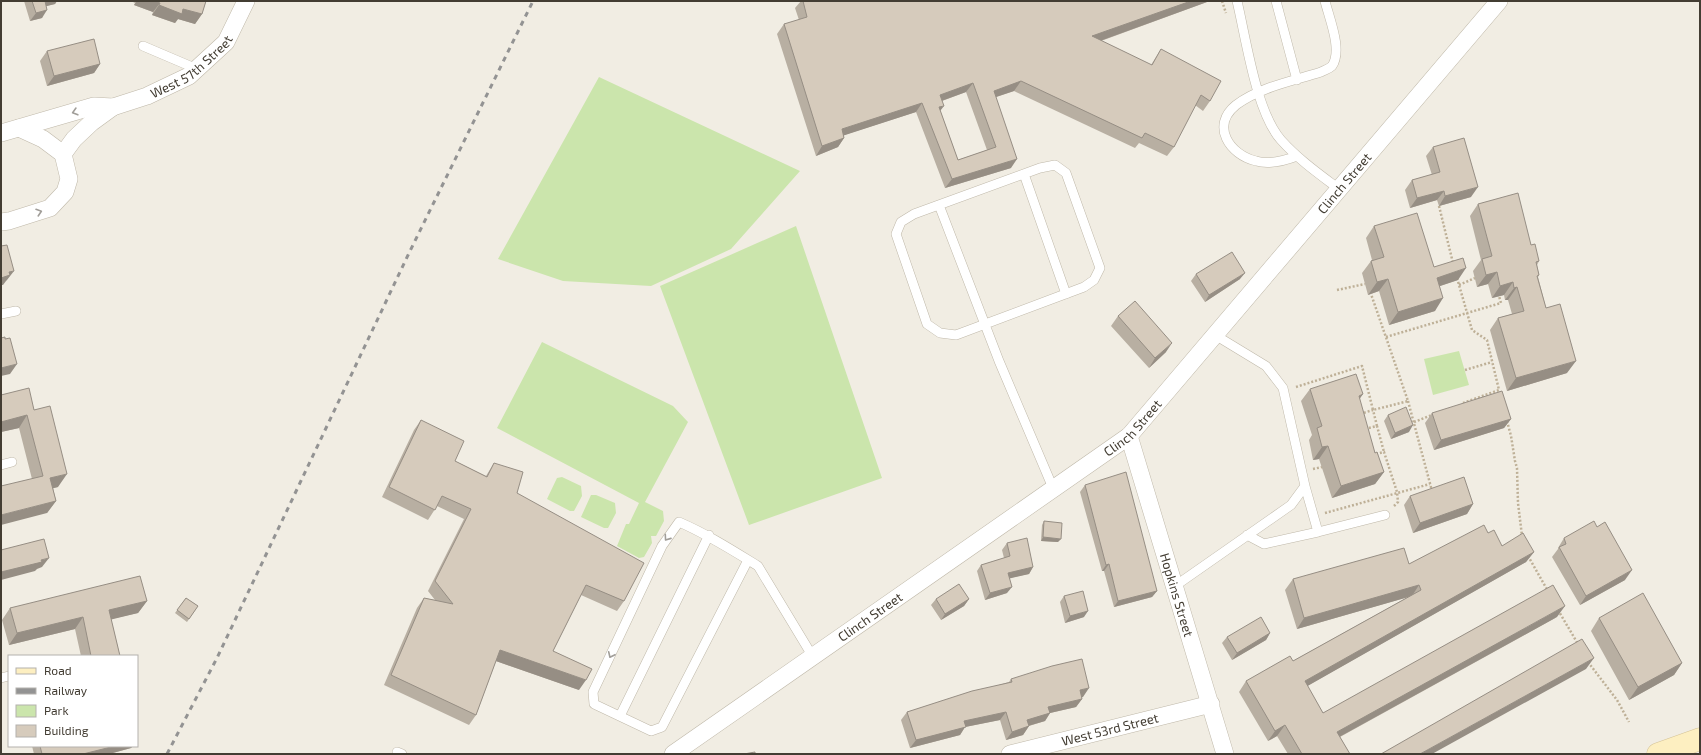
<svg xmlns="http://www.w3.org/2000/svg" width="1701" height="755" viewBox="0 0 1701 755" font-family="'Exo 2',sans-serif">
  <style>
    .green { fill: #cbe5ac }
    .lines { fill: none; stroke-linecap: round; stroke-linejoin: round }
    .service-casing { stroke: #bfb8a9; stroke-width: 10 }
    .minor-casing { stroke: #bfb8a9; stroke-width: 18 }
    .secondary-casing { stroke: #d4c395; stroke-width: 23 }
    .path { stroke: #beb097; stroke-width: 2.5; stroke-dasharray: 2 2; stroke-linecap: butt }
    .service { stroke: #fff; stroke-width: 9 }
    .minor { stroke: #fff; stroke-width: 17 }
    .secondary { stroke: #fdefc1; stroke-width: 22 }
    .rail { stroke: #939393; stroke-width: 3; stroke-dasharray: 5 5; stroke-linecap: butt }
    .wall { fill: #b8afa2; fill-rule: evenodd }
    .shaded-wall { fill: #968e84 }
    .building { fill: #d6cbbc; stroke: #968e84; fill-rule: evenodd }
    .oneway { stroke: #a19e99 }
    .labels { text-anchor: middle; dominant-baseline: central; stroke-width: 3; stroke-linejoin: round; paint-order: stroke }
    .street-label { font-size: 13px; fill: #433d33; stroke: #fff }
  </style>
  <rect width="100%" height="100%" fill="#f1ede3"/>
  <!-- green -->
  <path class="green" d="M599 77 800 171 731 249 651 286 563 281 498 259Z
    M796 226 882 478 749 525 660 286Z
    M542 342 673 406 688 422 645 502 663 511 664 521 656 536H651L652 543 644 557 639 558 617 546 626 524H629L639 503 497 428Z
    M1459 351 1469 385 1433 395 1424 359Z
    M562 477 581 486 582 496 574 511H570L547 499 557 478Z
    M591 495H596L615 503 616 513 608 528H604L581 517Z"/>
  <g class="lines">
    <!-- service casing -->
    <g class="service-casing">
      <path id="service" d="M1237 1C1246 38 1256 112 1281 140 1298 159 1319 174 1339 189
        M1276 1 1297 80
        M143 46 197 69
        M1297 156C1284 161 1270 165 1256 161 1230 155 1210 126 1236 105 1260 87 1293 81 1321 72 1325 70 1329 69 1332 66 1343 50 1329 18 1325 1
        M1055 165 1066 173 1100 268 1094 280 1084 287 956 335 940 333 927 324 896 234 901 222 914 214 1040 168Z
        M1024 174 1066 294
        M939 205 999 361 1053 488
        M1 314 16 311
        M1 465 12 462
        M1318 532 1385 515
        M1247 535 1264 544 1318 532 1305 486
        M748 560 662 727 651 731 594 704 593 692 662 546 679 522C707 534 732 550 758 566L813 657
        M1175 586 1291 505 1305 486 1283 388 1266 366 1215 335
        M1 678 9 676
        M620 716 709 535
        M397 752 402 754"/>
    </g>
    <!-- minor casing -->
    <g class="minor-casing">
      <g id="minor">
        <path d="M19 128 43 139 63 154"/>
        <path d="M1 133 94 106 113 107"/>
        <path id="s1" d="M1 222 9 221 50 208 65 192 69 179 63 154 74 139 91 123 113 107 147 96 189 76 226 42 246 1"/>
        <path id="s2" d="M1129 436 1225 754"/>
        <path id="s3" d="M673 754 1129 436 1499 1"/>
        <path id="s4" d="M1010 754 1211 704"/>
      </g>
    </g>
    <!-- secondary casing -->
    <g class="secondary-casing">
      <path id="secondary" d="M1658 754 1700 739"/>
    </g>
    <!-- path -->
    <path class="path" d="M1222 1 1226 13
      M1439 206 1453 263
      M1457 278 1472 330 1487 340 1499 390
      M1459 285 1475 278
      M1337 290 1365 284
      M1386 337 1501 303 1499 296
      M1465 370 1492 362
      M1296 387 1362 366 1373 410 1408 401 1371 294
      M1408 401 1432 491
      M1463 403 1499 390 1500 395
      M1360 414 1373 410 1377 426
      M1507 421 1511 436 1515 461 1517 468 1518 503 1522 536
      M1414 422 1432 415
      M1365 429 1377 426 1384 452
      M1376 454 1384 452 1397 492 1398 502 1394 506
      M1313 469 1322 467
      M1325 513 1430 484
      M1528 556 1548 591
      M1558 610 1578 644
      M1588 662 1617 700 1629 722"/>
    <!-- service -->
    <use href="#service" class="service"/>
    <!-- minor -->
    <use href="#minor" class="minor"/>
    <!-- secondary -->
    <use href="#secondary" class="secondary"/>
    <!-- rail -->
    <path class="rail" d="M167 754 217 658 409 253 533 1"/>
  </g>
  <!-- wall -->
  <path class="wall" d="M24 1H57L55 4 46 6 42 18 30 21Z
    M131 1H206L202 14 195 24 178 19 175 23 152 15 153 12 134 5 135 3Z
    M801 1H1208L1207 2 1101 41 1151 65 1161 49 1210 101 1203 111 1195 105 1174 147 1167 156 1139 143 1135 148 1014 91 996 97 1011 168 945 188 916 112 844 135V138L838 147 816 156 777 34 784 24 799 20 795 8ZM966 92 987 150 958 160 940 110 942 101Z
    M47 51 100 64 94 73 47 86 40 61Z
    M1433 147 1471 197 1439 206 1437 200 1410 208 1405 190 1412 180 1432 175 1426 156Z
    M1478 204 1531 245 1539 261 1537 265 1539 275 1538 277 1546 308 1567 373 1507 391 1490 330 1498 318 1512 314 1508 300H1505L1504 295 1492 298 1488 284 1477 287 1473 271 1481 260 1470 216Z
    M1374 226 1434 267 1458 280 1440 286 1435 311 1389 325 1379 291 1368 295 1362 273 1371 261 1372 260 1366 238Z
    M1196 274 1240 279 1205 302 1191 281Z
    M1118 316 1166 352 1149 368 1111 326Z
    M1310 389 1363 394 1359 399 1375 453 1384 472 1375 484 1332 498 1319 459 1313 460 1309 440 1312 435 1301 401Z
    M1 395 34 410 58 487 53 488 56 501 47 513 32 479 19 428 1 432Z
    M1432 413 1511 419 1504 428 1434 450 1425 423Z
    M1388 415 1409 432 1391 439 1384 421Z
    M421 420 455 461 486 476 494 463 517 493 624 601 617 611 581 595 553 651 579 690 496 661 476 715 469 725 384 685 417 608 424 598 435 600 428 591 464 519 437 506 428 520 382 497 414 430Z
    M1085 485 1157 591 1152 597 1114 607 1104 571H1102L1080 492Z
    M1410 496 1473 504 1467 514 1413 533 1404 505Z
    M1044 521 1058 542 1041 541 1042 525Z
    M1488 533 1502 546 1534 552 1526 562 1307 686 1323 713 1557 617 1340 737 1350 754H1288L1277 736 1268 741 1239 692 1246 681 1293 661 1408 597 1297 629 1285 590 1293 579 1409 564Z
    M1564 538 1625 580 1580 605 1552 557 1558 549V548Z
    M1007 543 1033 567 1029 574 1009 578 1007 593 985 600 977 571 981 565 1004 558 1002 550Z
    M1064 596 1084 617 1065 623 1060 602Z
    M186 598 198 606 187 622 175 613Z
    M936 599H969L964 606 941 620 931 605Z
    M147 601 138 613 111 619 120 656H81L75 629 9 645 2 620 10 608Z
    M1599 618 1682 663 1674 675 1629 700 1591 631Z
    M1270 633 1266 640 1232 660 1222 643 1227 637Z
    M1011 679 1083 697H1081L1082 699 1076 707 1050 713 1045 721 1029 726 1023 735 1006 740 1000 720 965 727 960 735 910 748 901 720 907 712 1009 682Z
    M32 746H133L131 748 109 754H34Z"/>
  <!-- shaded-wall -->
  <path class="shaded-wall" d="M44 1H57L55 4 39 8Z
    M137 1H155L160 3 153 12 134 5Z
    M1191 1H1208L1207 2 1086 46 1092 36Z
    M159 5 183 9 202 14 195 24 178 19 175 23 152 15Z
    M47 10 42 18 30 21 36 13Z
    M100 64 94 73 47 86 54 76Z
    M1021 81 1014 91 987 100 994 91Z
    M973 83 966 92 933 104 940 95Z
    M922 103 916 112 836 138 842 129Z
    M944 106 937 115 939 107Z
    M844 138 838 147 816 156 822 146Z
    M1017 159 1011 168 945 188 952 179Z
    M1478 187 1471 197 1439 206 1445 196Z
    M1444 191 1437 200 1410 208 1417 198Z
    M1466 268 1458 280 1428 290 1437 278Z
    M14 271 7 280 6 281 3 285H1V278L9 272Z
    M1497 272 1488 284 1477 287 1486 275Z
    M1245 273 1240 279 1205 302 1209 295Z
    M1388 279 1379 291 1368 295 1377 282Z
    M1513 282 1504 295 1492 298 1500 286Z
    M1517 287 1508 300H1505L1514 288Z
    M1443 298 1435 311 1389 325 1398 312Z
    M1172 343 1166 352 1149 368 1155 358Z
    M1576 361 1567 373 1507 391 1516 378Z
    M17 364 10 374 1 376V368Z
    M1363 394 1354 407 1359 396Z
    M27 415 19 428 1 432V422Z
    M1511 419 1504 428 1434 450 1441 440Z
    M1413 425 1409 432 1391 439 1395 433Z
    M1328 446 1319 459 1313 460 1322 447Z
    M1384 472 1375 484 1332 498 1341 486Z
    M67 474 58 487 42 491 50 478Z
    M56 501 47 513 1 525V515Z
    M1473 504 1467 514 1413 533 1420 523Z
    M1043 537 1061 539 1058 542 1041 541Z
    M1534 552 1526 562 1297 692 1305 681Z
    M49 558 42 567 37 569 35 571 1 580V572Z
    M1109 564 1104 571H1102L1106 565Z
    M1033 567 1029 574 1003 580 1008 573Z
    M1632 570 1625 580 1580 605 1586 596Z
    M1419 585 1412 596 1297 629 1304 618Z
    M1012 587 1007 593 985 600 990 593Z
    M1157 591 1152 597 1114 607 1118 601Z
    M969 599 964 606 941 620 945 614Z
    M147 601 138 613 101 622 109 610Z
    M1565 606 1557 617 1330 742 1337 732Z
    M1088 611 1084 617 1065 623 1070 616Z
    M83 617 75 629 9 645 17 633Z
    M1270 633 1266 640 1232 660 1237 653Z
    M500 650 586 680 579 690 493 660Z
    M1594 658 1586 669 1432 754H1420Z
    M1682 663 1674 675 1629 700 1638 687Z
    M1089 688 1083 697 1074 699 1080 690Z
    M1082 699 1076 707 1050 713 1045 721 1021 728 1027 720 1048 707Z
    M1006 712 1000 720 965 727 960 735 910 748 916 740 964 721Z
    M1285 725 1277 736 1268 741 1275 731Z
    M1029 726 1023 735 1006 740 1012 732Z
    M115 746H133L131 748 109 754H83Z"/>
  <!-- building -->
  <path class="building" d="M32 1H45L47 10 36 13Z
    M155 1H206L202 14 183 9 182 14 159 5 160 3Z
    M803 1H1191L1092 36 1152 65 1161 49 1221 81 1210 101 1201 95 1174 147 1145 133 1142 138 1021 81 994 91 1017 159 952 179 922 103 842 129 844 138 822 146 784 24 807 17ZM973 83 996 147 958 160 939 107 944 106 940 95Z
    M94 39 100 64 54 76 47 51Z
    M1464 138 1478 187 1445 196 1444 191 1417 198 1412 180 1440 172 1433 147Z
    M1518 193 1531 245 1535 244 1539 261 1536 262 1539 275 1537 276 1546 308 1560 304 1576 361 1516 378 1498 318 1524 311 1517 287 1514 288 1513 282 1500 286 1497 272 1486 275 1482 259 1492 256 1478 204Z
    M1417 213 1434 267 1463 258 1466 268 1437 278 1443 298 1398 312 1388 279 1377 282 1371 261 1384 257 1374 226Z
    M7 245 14 271 9 272 10 275 1 278V246Z
    M1232 252 1245 273 1209 295 1196 274Z
    M1135 301 1172 343 1155 358 1118 316Z
    M5 337V339L10 338 17 364 1 368V338Z
    M1356 374 1363 394 1359 396 1375 453 1377 452 1384 472 1341 486 1328 446 1322 447 1317 428 1322 426 1310 389Z
    M29 388 34 410 50 406 67 474 50 478 56 501 1 515V486L43 476 27 415 1 422V395Z
    M1502 391 1511 419 1441 440 1432 413Z
    M1406 407 1413 425 1395 433 1388 415Z
    M421 420 464 441 455 461 487 477 494 463 523 472 517 493 644 563 624 601 586 585 553 651 592 669 586 680 500 650 476 715 391 675 424 598 453 604 435 581 471 509 442 496 435 510 389 487Z
    M1126 472 1157 591 1118 601 1109 564 1106 565 1085 485Z
    M1464 477 1473 504 1420 523 1410 496Z
    M1044 521 1062 523 1061 539 1043 537Z
    M1594 521 1597 527 1605 522 1632 570 1586 596 1559 547 1566 544 1564 538Z
    M1484 525 1488 533 1494 530 1502 546 1523 533 1534 552 1305 681 1323 713 1553 585 1565 606 1337 732 1350 754H1302L1285 725 1275 731 1246 681 1290 656 1293 661 1421 590 1419 585 1304 618 1293 579 1404 548 1409 564Z
    M1027 538 1033 567 1008 573 1012 587 990 593 981 565 1010 556 1007 543Z
    M44 539 49 558 41 560 42 562 1 572V550Z
    M140 576 147 601 109 610 120 656H91L83 617 17 633 10 608Z
    M959 584 969 599 945 614 936 599Z
    M1083 591 1088 611 1070 616 1064 596Z
    M1643 593 1682 663 1638 687 1599 618Z
    M186 598 198 606 189 619 177 610Z
    M1261 617 1270 633 1237 653 1227 637Z
    M1582 639 1594 658 1420 754H1381Z
    M1082 659 1089 688 1080 690 1082 699 1048 707 1050 713 1027 720 1029 726 1012 732 1006 712 964 721 966 727 916 740 907 712 972 691 1012 682 1011 679 1052 666Z
    M40 746H115L83 754H42Z
    M755 752V754H744Z"/>
  <!-- one-way arrows -->
  <defs><path id="oneway-chevron" d="M-2-3.5L2.5 0L-2 3.5" fill="none" stroke-width="1.6" stroke-linecap="round" stroke-linejoin="round"/></defs>
  <g class="oneway">
    <use href="#oneway-chevron" transform="translate(75 112) rotate(164)"/>
    <use href="#oneway-chevron" transform="translate(39 212) rotate(-18)"/>
    <use href="#oneway-chevron" transform="translate(667 538) rotate(125)"/>
    <use href="#oneway-chevron" transform="translate(611 655) rotate(115)"/>
  </g>
  <g class="labels">
    <!-- street labels -->
    <g class="street-label">
      <text stroke="none"><textPath href="#s1" startOffset="271">West 57th Street</textPath></text>
      <text stroke="none"><textPath href="#s3" startOffset="888">Clinch Street</textPath></text>
      <text stroke="none"><textPath href="#s3" startOffset="564">Clinch Street</textPath></text>
      <text stroke="none"><textPath href="#s2" startOffset="166">Hopkins Street</textPath></text>
      <text stroke="none"><textPath href="#s3" startOffset="240">Clinch Street</textPath></text>
      <text stroke="none"><textPath href="#s4" startOffset="103">West 53rd Street</textPath></text>
    </g>
  </g>
  <!-- border -->
  <rect width="1701" height="755" fill="none" stroke="#433d33" stroke-width="4"/>
  <!-- legend -->
  <rect x="8" y="655" width="130" height="92" fill="#ffffff" stroke="#b4b1ad"/>
  <rect x="16" y="668" width="20" height="6" fill="#fdefc1" stroke="#b4b1ad"/>
  <text x="44" y="675" font-size="12" fill="#433d33">Road</text>
  <rect x="16" y="688" width="20" height="6" fill="#939393" stroke="#b4b1ad"/>
  <text x="44" y="695" font-size="12" fill="#433d33">Railway</text>
  <rect x="16" y="705" width="20" height="12" fill="#cbe5ac" stroke="#b4b1ad"/>
  <text x="44" y="715" font-size="12" fill="#433d33">Park</text>
  <rect x="16" y="725" width="20" height="12" fill="#d6cbbc" stroke="#b4b1ad"/>
  <text x="44" y="735" font-size="12" fill="#433d33">Building</text>
</svg>
